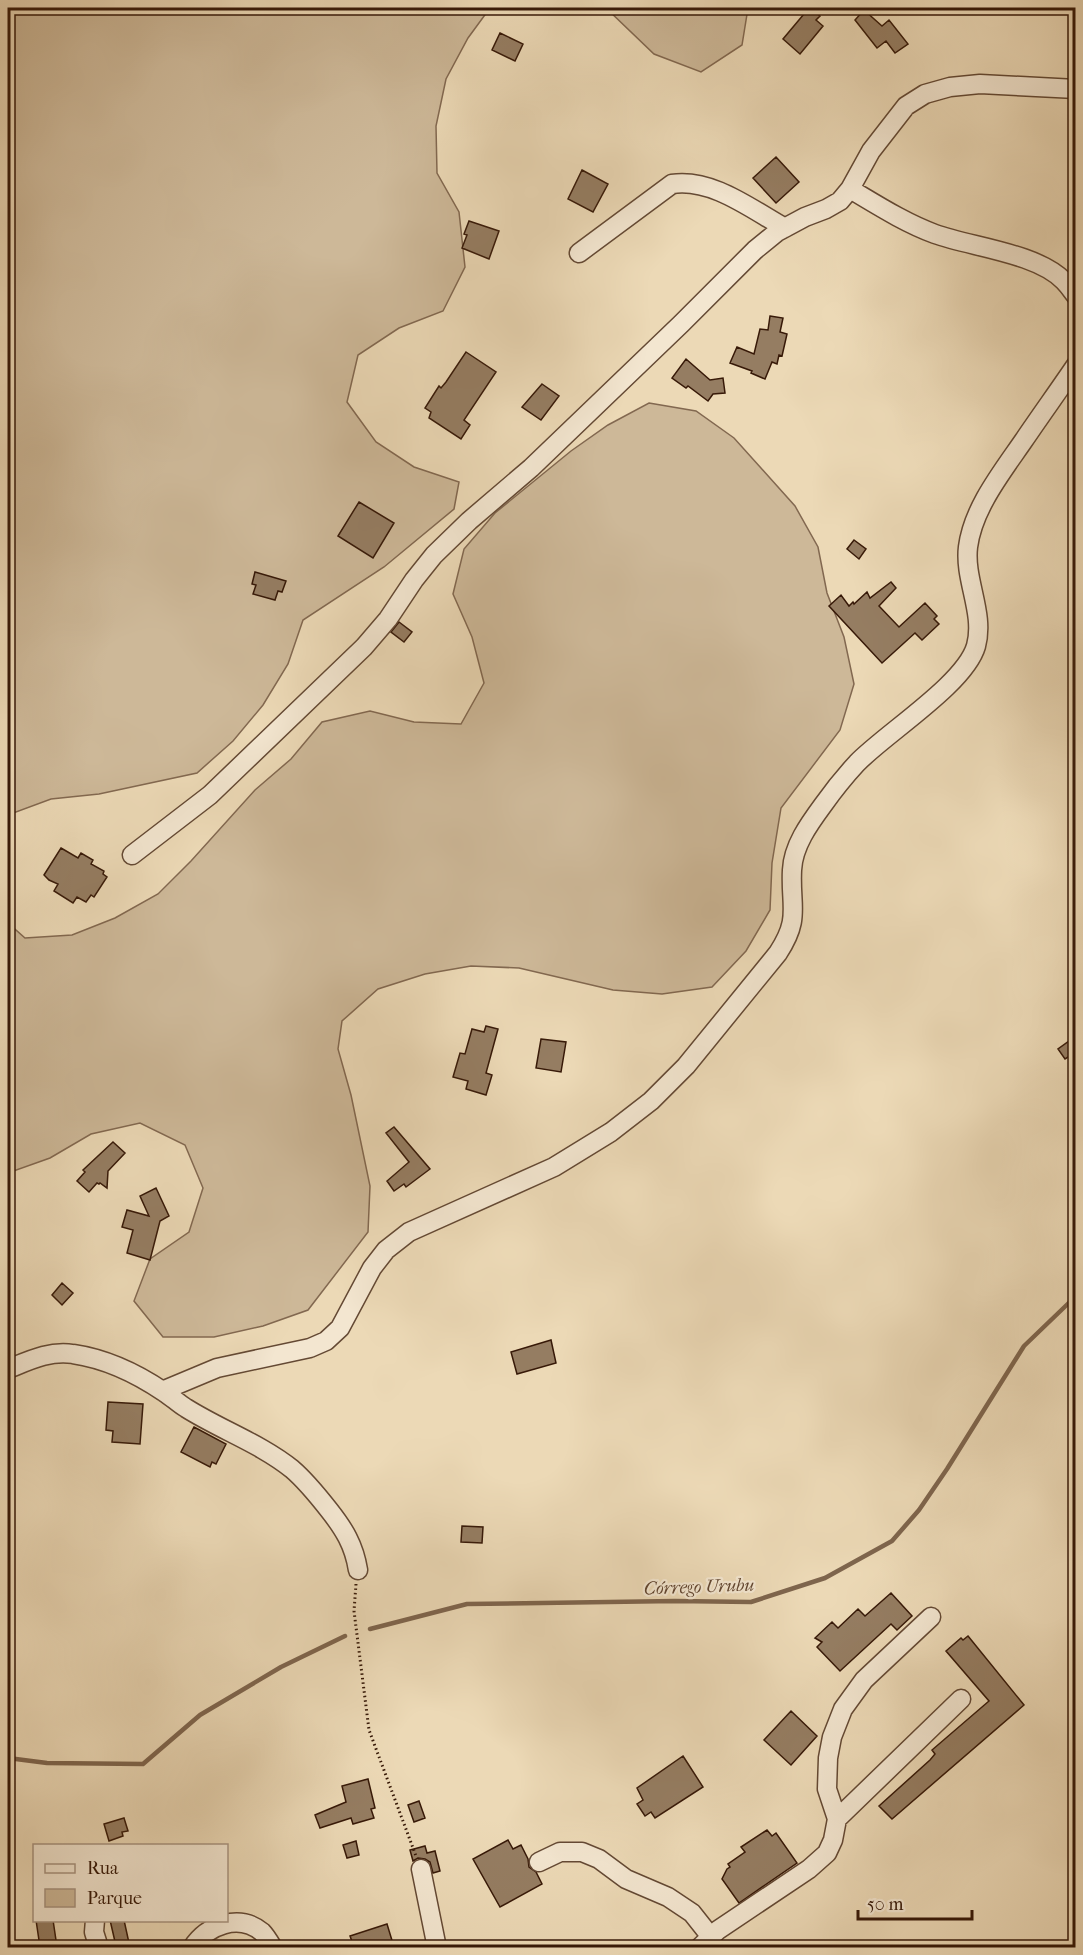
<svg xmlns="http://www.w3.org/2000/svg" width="1083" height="1955" viewBox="0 0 1083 1955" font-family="'IM FELL French Canon',serif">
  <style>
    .green { fill: #cdb898; stroke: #826850; stroke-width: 1.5 }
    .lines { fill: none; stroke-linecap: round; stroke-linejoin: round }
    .stream { stroke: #7e654d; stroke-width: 4.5 }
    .building { fill: #957d62; stroke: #371908; stroke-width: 1.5 }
    .minor-casing { stroke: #644934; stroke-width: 21 }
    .path { stroke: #371908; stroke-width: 3; stroke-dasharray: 1.5 3; stroke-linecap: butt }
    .minor { stroke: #f3e6d0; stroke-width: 18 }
    .labels { text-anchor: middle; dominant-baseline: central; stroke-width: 4.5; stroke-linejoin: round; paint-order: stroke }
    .water-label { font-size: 18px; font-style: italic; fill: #614530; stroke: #f3e6d0 }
  </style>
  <rect width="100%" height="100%" fill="#ecd9b6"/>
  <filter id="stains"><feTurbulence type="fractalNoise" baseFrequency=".00333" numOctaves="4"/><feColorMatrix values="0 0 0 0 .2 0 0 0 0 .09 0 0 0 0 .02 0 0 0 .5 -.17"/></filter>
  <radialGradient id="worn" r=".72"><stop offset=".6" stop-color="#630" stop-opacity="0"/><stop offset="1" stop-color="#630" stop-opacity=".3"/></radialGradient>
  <!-- green -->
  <path class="green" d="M8 8H490L468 38 446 79 436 126 437 173 459 212 465 267 443 311 399 328 358 355 347 402 376 442 414 467 459 482 454 509 384 567 303 620 288 664 263 705 233 741 197 773 99 794 51 799 8 815Z
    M606 8H748L742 45 701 72 654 54Z
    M649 403 696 411 734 438 795 506 818 547 827 593 844 637 854 684 840 730 781 808 772 863 770 910 746 951 712 987 662 994 613 990 519 968 471 966 425 974 378 989 342 1021 338 1049 351 1095 370 1186 368 1232 308 1310 263 1326 214 1337H163L134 1301 150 1259 189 1232 203 1188 185 1145 140 1123 91 1134 50 1158 8 1173V923L25 938 72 935 115 918 158 894 191 861 255 790 291 759 322 722 370 711 414 722 461 724 484 683 472 637 453 594 464 549 495 513 571 451 608 425Z"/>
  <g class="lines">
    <!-- stream -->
    <path class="stream" d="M370 1629 467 1604 675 1601 751 1602 825 1578 892 1541 919 1510 947 1469 1024 1346 1076 1296
      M8 1758 47 1763 143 1764 200 1715 281 1667 345 1636"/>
  </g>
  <!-- building -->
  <path class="building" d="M809 8 820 16 816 20 823 26 800 54 783 39Z
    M864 10 882 26 889 20 908 44 895 53 886 41 877 48 855 20Z
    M500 33 523 44 515 61 492 50Z
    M776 157 799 182 776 203 753 178Z
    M582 170 608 184 593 212 568 199Z
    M469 221 499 231 489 259 462 248 467 235 464 234Z
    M770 316 783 318 780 332 787 334 782 356 779 355 777 364 772 362 765 379 751 373 752 371 730 363 737 347 754 354 760 329 768 330Z
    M466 352 496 372 464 420 470 425 461 439 429 418 431 412 425 408 439 386 441 388 446 382Z
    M686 359 710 380 723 378 725 393 713 394 708 401 688 386 686 388 672 378Z
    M542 384 559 396 541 420 522 407Z
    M359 502 394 523 373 558 338 536Z
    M854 540 866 549 859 559 847 549Z
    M255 572 286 581 282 592 278 591 275 600 253 594 256 585 252 584Z
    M891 582 896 588 879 606 899 627 925 603 937 616 934 619 939 624 922 640 915 633 882 663 829 606 841 595 849 606 853 602 854 604 867 592 870 598Z
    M399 622 412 632 404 642 391 632Z
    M61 848 78 858 81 853 93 860 91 864 104 871 103 874 107 877 94 897 91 895 86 902 77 897 73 903 54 891 58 884 49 880 44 875Z
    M486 1026 498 1029 486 1073 492 1075 486 1095 466 1089 468 1081 453 1077 460 1053 465 1054 472 1029 484 1032Z
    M1076 1036V1052L1065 1059 1058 1049Z
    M541 1039 566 1042 561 1072 536 1068Z
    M394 1127 430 1169 406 1187 404 1184 394 1191 387 1181 409 1162 386 1133Z
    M113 1142 125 1153 108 1171 107 1188 100 1183 99 1184 97 1183 89 1192 77 1181 85 1172 83 1170Z
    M156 1188 169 1216 160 1221 150 1260 127 1253 133 1230 122 1227 127 1210 149 1216 140 1196Z
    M62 1283 73 1293 62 1305 52 1295Z
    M551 1340 556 1363 517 1374 511 1352Z
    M108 1402 143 1404 140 1444 112 1442 113 1431 106 1430Z
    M194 1427 226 1444 216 1464 212 1462 210 1467 181 1452Z
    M462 1526 483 1527 482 1543 461 1542Z
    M891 1593 912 1616 897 1630 891 1624 840 1671 817 1647 822 1642 815 1638 832 1622 838 1628 858 1609 865 1616Z
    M968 1636 1024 1705 892 1819 879 1806 930 1760 935 1754 932 1750 989 1701 946 1651 961 1638 963 1640Z
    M791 1711 817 1736 791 1765 764 1740Z
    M683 1756 703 1787 655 1818 651 1812 645 1816 637 1804 643 1800 637 1788Z
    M368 1779 375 1808 371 1809 374 1818 353 1824 351 1818 320 1828 315 1815 346 1802 342 1786Z
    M419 1801 425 1818 414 1822 408 1805Z
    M124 1818 128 1831 122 1832 123 1836 109 1841 104 1824Z
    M767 1830 772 1836 776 1833 797 1863 739 1903 722 1879 727 1869 730 1867 728 1864 745 1852 741 1847Z
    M508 1840 513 1849 521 1845 528 1859 529 1867 536 1872 542 1884 500 1907 473 1859Z
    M356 1841 359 1855 347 1858 343 1845Z
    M425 1846 427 1853 435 1851 440 1871 433 1873 430 1862 425 1859 418 1858 413 1861 410 1850Z
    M36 1920H53L57 1947H40Z
    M110 1920H124L129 1943 116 1946Z
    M387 1924 394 1947H354L350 1936Z"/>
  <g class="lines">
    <!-- minor casing -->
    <g class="minor-casing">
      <path id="minor" d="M850 189C877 205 905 223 935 234 971 247 1037 253 1064 281 1069 286 1072 291 1076 296
        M579 253 672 184C712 178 751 209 785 228
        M132 855 210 795 364 647 388 619 414 580 434 555 469 521 531 468 681 324 755 250 777 232 805 217 826 209 840 201 850 189 871 151 906 106 925 94 950 87 980 84 1076 89
        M8 1369C28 1361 50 1350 73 1354 107 1359 136 1373 164 1392 172 1397 179 1404 186 1408 221 1430 261 1444 292 1469 306 1481 318 1496 329 1510 344 1529 354 1545 358 1570
        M162 1391 217 1368 310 1348 326 1341 340 1328 372 1268 386 1250 409 1232 554 1167 611 1132 651 1101 686 1066 778 953C801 918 790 907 792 870 793 846 809 824 823 805 833 791 845 776 857 763 886 733 965 684 976 646 985 613 964 580 968 547 973 508 1002 472 1024 440 1041 415 1059 390 1076 365
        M837 1819 961 1699
        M539 1862 560 1852H582L599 1859 626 1879 668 1897 692 1913 711 1937
        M421 1869 437 1948
        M95 1920 94 1932 99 1948
        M192 1948C207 1925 239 1913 262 1932 266 1936 270 1943 273 1948
        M699 1948 718 1930 809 1869 827 1853 833 1840 837 1819 827 1789 828 1758 832 1737 843 1709 864 1680 931 1617"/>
    </g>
    <!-- path -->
    <path class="path" d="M356 1584 354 1611 369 1730 416 1856"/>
    <!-- minor -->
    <use href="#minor" class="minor"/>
  </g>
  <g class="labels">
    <!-- water labels -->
    <g class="water-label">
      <text transform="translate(699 1587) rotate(-2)">Córrego Urubu</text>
    </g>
  </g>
  <!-- margin -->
  <rect width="1083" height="1955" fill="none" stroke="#ecd9b6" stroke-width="30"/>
  <rect x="9" y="9" width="1065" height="1937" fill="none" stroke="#371908" stroke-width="3"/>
  <rect x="15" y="15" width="1053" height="1925" fill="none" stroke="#371908" stroke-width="1.5"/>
  <!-- legend -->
  <rect x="33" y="1844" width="195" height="78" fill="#f3e6d0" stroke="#a89480" stroke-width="1.5"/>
  <rect x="45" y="1864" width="30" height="9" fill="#f3e6d0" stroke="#a89480" stroke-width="1.5"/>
  <text x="87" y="1874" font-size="18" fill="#371908">Rua</text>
  <rect x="45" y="1889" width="30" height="18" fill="#cdb898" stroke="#a89480" stroke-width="1.5"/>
  <text x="87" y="1904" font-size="18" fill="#371908">Parque</text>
  <!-- scale -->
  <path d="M858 1910v9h114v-9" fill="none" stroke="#371908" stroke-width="3"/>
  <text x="867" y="1910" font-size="18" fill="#371908" stroke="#f3e6d0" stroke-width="4.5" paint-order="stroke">50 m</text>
  <rect width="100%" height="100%" filter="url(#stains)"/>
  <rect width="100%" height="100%" fill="url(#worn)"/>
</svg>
